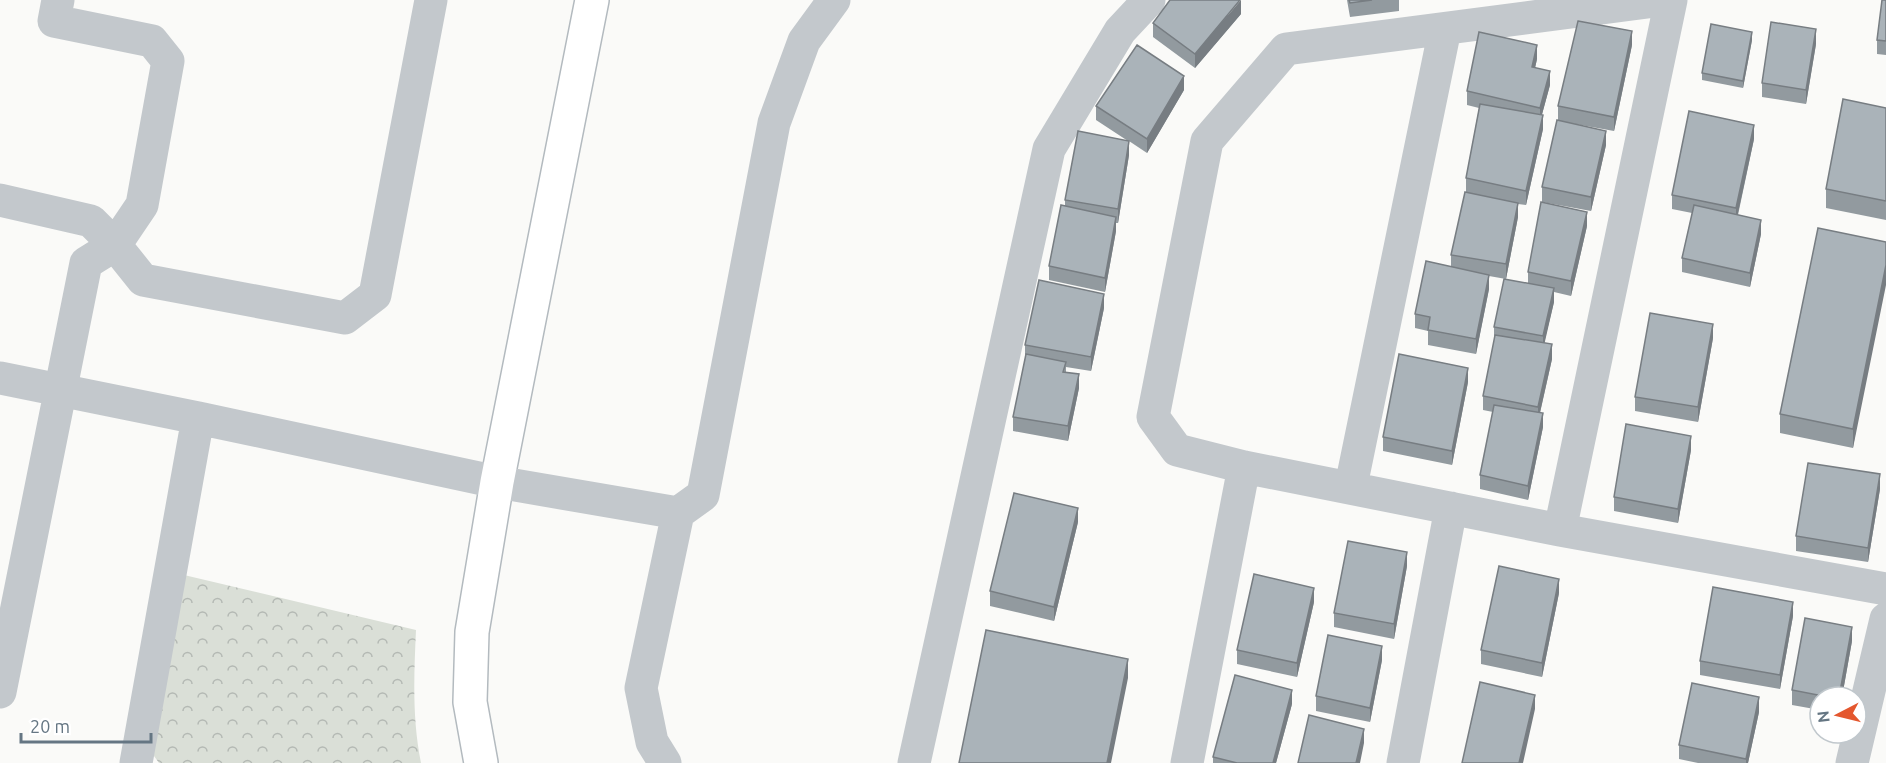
<svg xmlns="http://www.w3.org/2000/svg" width="1886" height="763" viewBox="0 0 1886 763" font-family="Ubuntu,sans-serif">
  <style>
    .forest { fill: url(#forest-crowns) }
    .lines { fill: none; stroke-linecap: round; stroke-linejoin: round }
    .secondary-casing { stroke: #b3babf; stroke-width: 36 }
    .street { stroke: #c3c8cc; stroke-width: 33 }
    .secondary { stroke: #fff; stroke-width: 33 }
    .wall { fill: #929a9f }
    .shaded-wall { fill: #777d82 }
    .building { fill: #aab3b9; stroke: #777d82; stroke-width: 1.5 }
  </style>
  <defs>
    <pattern id="forest-crowns" width="20" height="18" patternUnits="userSpaceOnUse" patternTransform="scale(1.5)"><rect width="20" height="18" fill="#dadfd7"/><path d="M2 6a3 3 0 1 1 6 0M12 15a3 3 0 1 1 6 0" fill="none" stroke="#b4b9b4"/></pattern>
  </defs>
  <rect width="100%" height="100%" fill="#fafaf8"/>
  <!-- forest -->
  <path class="forest" d="M184 575 416 630C414 675 412 718 421 763H159L149 749Z"/>
  <g class="lines">
    <!-- secondary casing -->
    <g class="secondary-casing">
      <path id="secondary" d="M481 763 470 702 472 632 497 482 592 0"/>
    </g>
    <!-- street -->
    <path class="street" d="M1663 0 1286 49 1207 141 1153 417 1177 450 1244 467 1560 530 1886 589
      M0 200 91 221 115 245 142 205 168 61 152 41 54 21 58 0
      M0 378 198 418
      M1351 486 1445 29
      M1560 530 1671 0
      M0 692 86 263 115 245 143 280 345 318 375 295 431 0
      M136 763 198 418 497 482 678 513 703 495 774 123 804 41 834 0
      M665 763 652 742 641 688 678 513
      M914 763 1049 149 1120 31 1149 0
      M1187 763 1244 467
      M1403 763 1451 508
      M1852 763 1886 619"/>
    <!-- secondary -->
    <use href="#secondary" class="secondary"/>
  </g>
  <!-- wall -->
  <path class="wall" d="M1347 0H1399V11L1350 17Z
    M1886 0V55L1877 54V40Z
    M1241 14 1195 68 1153 37V23Z
    M1752 40 1743 88 1702 80V73Z
    M1816 44 1806 104 1762 97V83Z
    M1632 45 1614 131 1564 122 1606 145 1591 211 1542 202V187L1558 120V106Z
    M1537 59 1535 68 1550 85 1542 114 1543 129 1526 205 1518 204V217L1506 279 1489 276V289L1476 354 1428 345V331L1415 328V314L1451 267V255L1466 192V178L1479 108 1467 105V91Z
    M1184 90 1147 153 1129 141V155L1118 223H1116V231L1105 292 1049 280V266L1065 206V200L1128 141 1096 120V106Z
    M1886 108V220L1826 208V189Z
    M1754 139 1738 215 1761 234 1750 287 1682 272V258L1692 213 1672 209V195Z
    M1587 226 1571 296 1554 292V302L1544 343 1552 359 1540 413 1543 427 1528 500 1480 489V475L1493 412 1483 410V396L1494 341V327L1528 283V272Z
    M1886 242 1853 448 1780 433V414Z
    M1104 308 1091 371 1066 367V373L1079 388 1068 441 1013 431V417L1025 359V345Z
    M1713 338 1698 422 1635 411V397Z
    M1468 382 1452 465 1383 451V437Z
    M1691 450 1678 523 1614 511V497Z
    M1880 489 1868 562 1796 551V536Z
    M1078 522 1054 621 990 606V591Z
    M1407 566 1394 639 1334 627V613Z
    M1559 593 1542 677 1481 664V650Z
    M1314 602 1297 677 1237 664V650Z
    M1793 616 1780 689 1700 675V661Z
    M1852 641 1842 697H1820V710L1792 705V690Z
    M1382 660 1370 722 1316 711V696Z
    M1292 704 1276 763H1213V757Z
    M1759 712 1748 763H1698L1679 759V745Z"/>
  <!-- shaded-wall -->
  <path class="shaded-wall" d="M1241 0V14L1195 68V54Z
    M1816 29V44L1806 104V90Z
    M1632 31V45L1614 131V117Z
    M1752 32V40L1743 88V81Z
    M1537 45V59L1532 81V67Z
    M1550 71V85L1540 122V108Z
    M1184 76V90L1147 153V139Z
    M1543 115V129L1526 205V191Z
    M1754 125V139L1736 222V208Z
    M1606 131V145L1591 211V197Z
    M1129 141V155L1118 223V209Z
    M1518 203V217L1506 279V264Z
    M1587 212V226L1571 296V281Z
    M1116 217V231L1105 292V278Z
    M1761 220V234L1750 287V273Z
    M1886 265V285L1853 448V429Z
    M1489 275V289L1476 354V339Z
    M1554 288V302L1543 350V336Z
    M1104 294V308L1091 371V357Z
    M1713 324V338L1698 422V407Z
    M1552 344V359L1538 421V407Z
    M1468 368V382L1452 465V451Z
    M1079 374V388L1068 441V426Z
    M1543 413V427L1528 500V486Z
    M1691 436V450L1678 523V509Z
    M1880 474V489L1868 562V548Z
    M1078 508V522L1054 621V607Z
    M1407 552V566L1394 639V624Z
    M1559 579V593L1542 677V663Z
    M1314 588V602L1297 677V663Z
    M1793 602V616L1780 689V675Z
    M1852 627V641L1842 697H1839Z
    M1382 646V660L1370 722V708Z
    M1128 659V678L1111 763H1107Z
    M1292 690V704L1276 763H1273Z
    M1535 695V709L1523 763H1519Z
    M1759 697V712L1748 763H1746V759Z
    M1364 729V743L1360 763H1356Z"/>
  <!-- building -->
  <path class="building" d="M1170 0H1240L1195 54 1153 23Z
    M1349 0H1372L1350 3Z
    M1882 0H1886V41L1877 40Z
    M1578 21 1632 31 1614 117 1558 106Z
    M1771 22 1816 29 1806 90 1762 83Z
    M1711 24 1752 32 1743 81 1702 73Z
    M1479 32 1537 45 1532 67 1550 71 1540 108 1467 91Z
    M1137 45 1184 76 1147 139 1096 106Z
    M1843 99 1886 108V201L1826 189Z
    M1480 104 1543 115 1526 191 1466 178Z
    M1689 111 1754 125 1736 208 1672 195Z
    M1557 120 1606 131 1591 197 1542 187Z
    M1078 131 1129 141 1118 209 1065 200Z
    M1465 192 1518 203 1506 264 1451 255Z
    M1541 202 1587 212 1571 281 1528 272Z
    M1061 205 1116 217 1105 278 1049 266Z
    M1694 205 1761 220 1750 273 1682 258Z
    M1818 228 1886 242V265L1853 429 1780 414Z
    M1426 261 1489 275 1476 339 1428 330 1430 317 1415 314Z
    M1504 279 1554 288 1543 336 1494 327Z
    M1039 280 1104 294 1091 357 1025 345Z
    M1650 313 1713 324 1698 407 1635 397Z
    M1495 335 1552 344 1538 407 1483 396Z
    M1026 354 1066 362 1063 372 1079 374 1068 426 1013 417Z
    M1399 354 1468 368 1452 451 1383 437Z
    M1494 405 1543 413 1528 486 1480 475Z
    M1626 424 1691 436 1678 509 1614 497Z
    M1808 463 1880 474 1868 548 1796 536Z
    M1014 493 1078 508 1054 607 990 591Z
    M1348 541 1407 552 1394 624 1334 613Z
    M1499 566 1559 579 1542 663 1481 650Z
    M1254 574 1314 588 1297 663 1237 650Z
    M1713 587 1793 602 1780 675 1700 661Z
    M1805 618 1852 627 1839 697H1828L1792 690Z
    M986 630 1128 659 1107 763H959Z
    M1328 635 1382 646 1370 708 1316 696Z
    M1235 675 1292 690 1273 763H1237L1213 757Z
    M1480 682 1535 695 1519 763H1462Z
    M1692 683 1759 697 1746 759 1679 745Z
    M1309 715 1364 729 1356 763H1298Z"/>
  <!-- north arrow -->
  <g transform="translate(1838 715) rotate(263)"><circle r="28" fill="#ffffff" stroke="#c1c8cd" stroke-width="1.5"/>
  <path d="M0-4.5L10 22L0 15L-10 22Z" fill="#e4572e"/>
  <text y="-9" font-size="16" font-weight="bold" text-anchor="middle" fill="#657683">N</text>
  </g>
  <!-- scale -->
  <path d="M21 733v9h130v-9" fill="none" stroke="#657683" stroke-width="3"/>
  <text x="30" y="733" font-size="18" fill="#657683" stroke="#ffffff" stroke-width="4.5" paint-order="stroke">20 m</text>
</svg>
